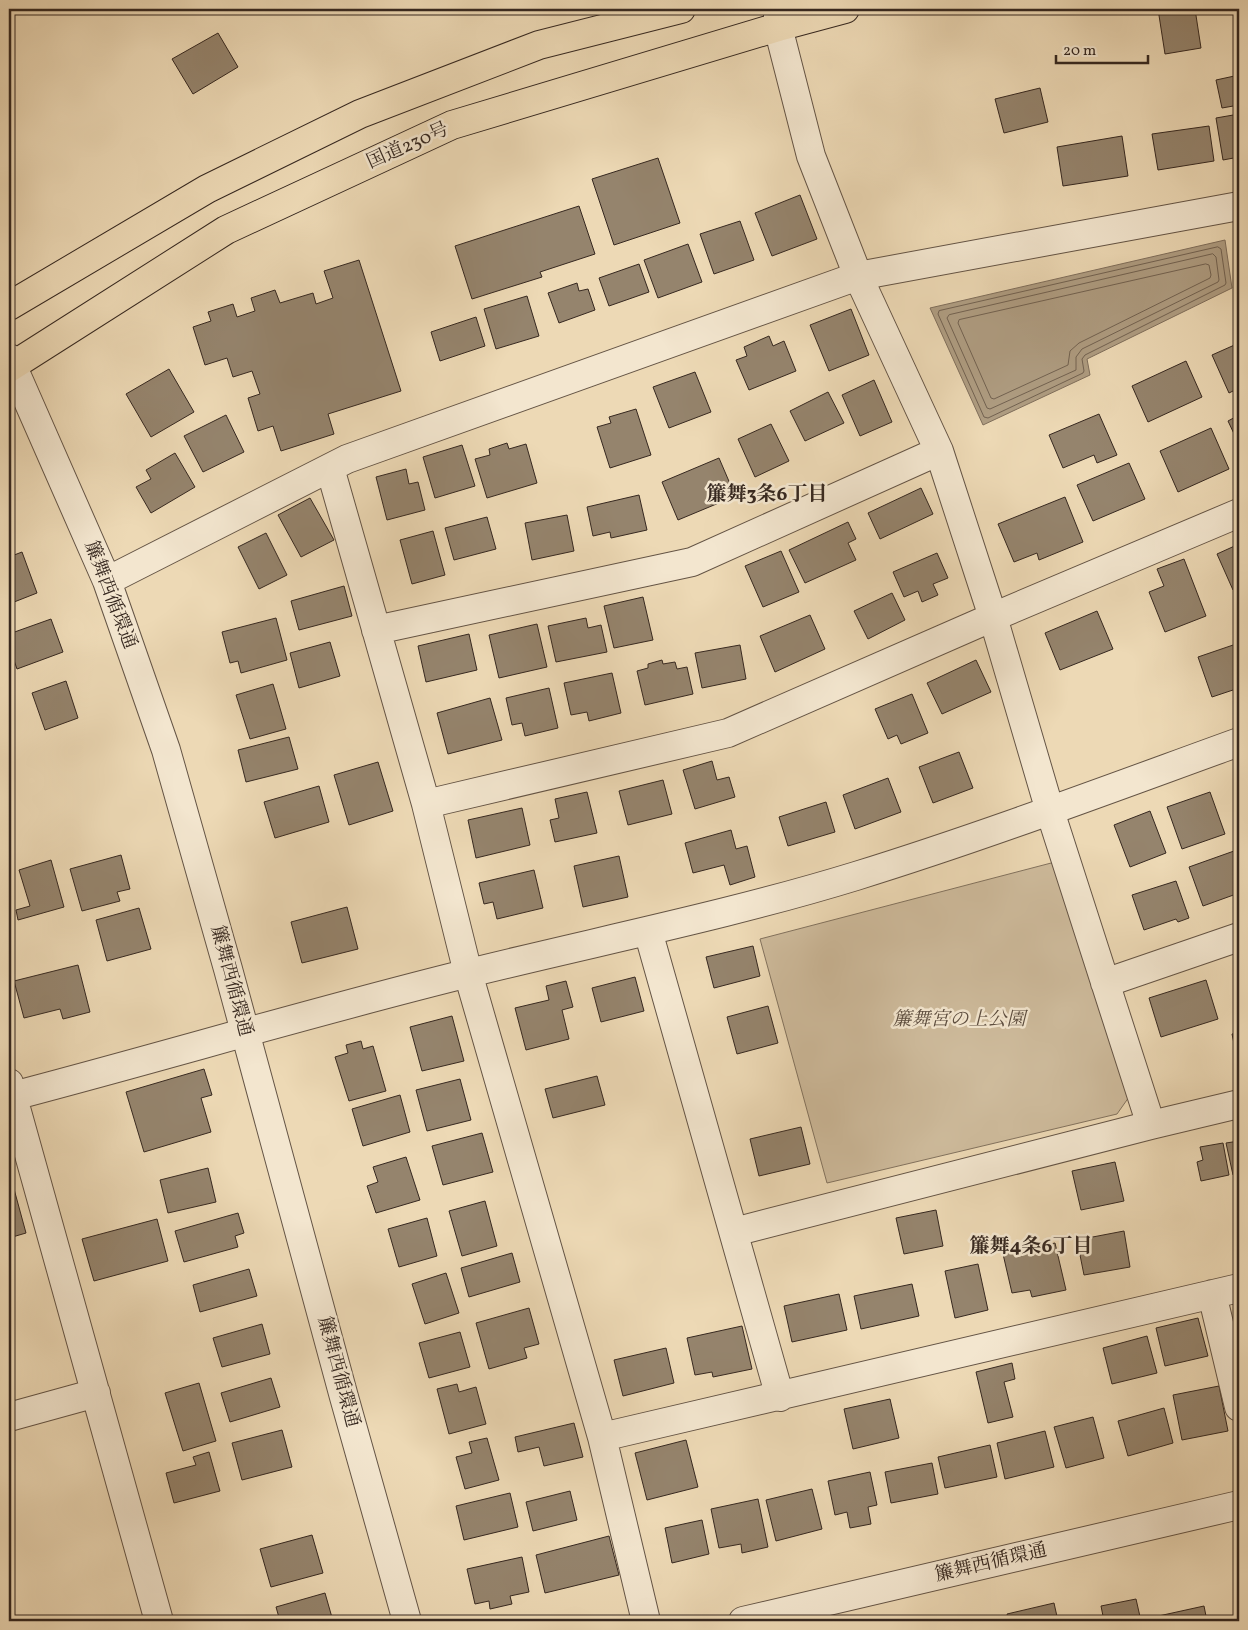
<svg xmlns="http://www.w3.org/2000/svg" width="1248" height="1630" viewBox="0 0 1248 1630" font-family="Vollkorn,'Noto Serif JP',serif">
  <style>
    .green { fill: #cebb9c; stroke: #82725e }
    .water { fill: #af9d82; stroke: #7f6e5b }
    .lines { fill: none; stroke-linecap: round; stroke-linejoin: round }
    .shore { stroke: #726251; stroke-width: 1 }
    .building { fill: #95846d; stroke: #362820 }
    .minor-casing { stroke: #645445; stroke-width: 30 }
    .highway-casing { stroke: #362820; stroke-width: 30 }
    .minor { stroke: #f3e6cf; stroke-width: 28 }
    .highway { stroke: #edd9b5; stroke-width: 28 }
    .labels { text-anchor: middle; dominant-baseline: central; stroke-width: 5; stroke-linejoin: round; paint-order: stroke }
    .street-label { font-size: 19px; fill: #362820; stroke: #f3e6cf }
    .park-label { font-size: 19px; font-style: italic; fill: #5c4d3f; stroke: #f3e6cf }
    .neighbourhood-label { font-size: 20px; font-weight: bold; fill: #362820; stroke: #f3e6cf }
  </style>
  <rect width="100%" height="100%" fill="#edd9b5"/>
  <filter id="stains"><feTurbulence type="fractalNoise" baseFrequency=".004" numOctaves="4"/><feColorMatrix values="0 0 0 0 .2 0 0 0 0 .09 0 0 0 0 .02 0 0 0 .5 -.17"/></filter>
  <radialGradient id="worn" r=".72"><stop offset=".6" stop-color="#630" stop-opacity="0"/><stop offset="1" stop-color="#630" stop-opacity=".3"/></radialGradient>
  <!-- green -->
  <path class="green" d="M1055 862 1129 1097 1117 1114 827 1183 760 939Z"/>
  <!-- water -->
  <path class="water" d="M1225 240 1232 288 1087 359 1090 375 983 425 930 308Z"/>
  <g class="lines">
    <!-- shore -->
    <path class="shore" d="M1218 247 1221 249 1226 283 1225 285 1085 355 1082 359 1084 371 1083 373 988 418 984 417 938 314 939 311Z
      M1213 254 1216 257 1219 280 1218 282 1082 349 1076 357V370L990 409 987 408 947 318 949 315Z
      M1206 264 1209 265 1211 275 1210 278 1079 343 1070 351 1068 365 994 399 991 398 958 323 959 320Z"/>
  </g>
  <!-- building -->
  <path class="building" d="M1158 9H1195L1201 48 1165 54Z
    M218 33 238 67 193 94 172 59Z
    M1239 75V105L1222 108 1216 80Z
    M1040 88 1048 122 1004 133 995 99Z
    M1239 114V157L1223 160 1216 118Z
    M1209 126 1214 161 1158 170 1152 134Z
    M1122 136 1128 176 1063 186 1057 147Z
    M658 158 680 223 614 245 592 179Z
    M800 195 817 239 772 256 755 213Z
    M579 206 595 254 540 272 542 277 472 299 455 246Z
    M740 221 754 260 714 274 700 234Z
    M688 244 702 282 658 298 644 260Z
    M359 260 401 391 328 414 334 434 281 451 273 426 258 431 248 398 260 394 252 371 233 377 227 358 205 365 193 327 211 321 208 312 233 304 237 317 255 311 251 298 275 290 280 303 313 293 316 304 333 298 324 271Z
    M639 264 649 292 609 306 599 278Z
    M577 283 579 291 588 289 595 310 559 323 548 293Z
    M527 296 539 336 496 349 484 309Z
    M851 309 869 355 829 371 810 325Z
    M476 317 485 346 440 361 431 332Z
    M769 336 773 346 784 341 796 371 749 390 736 360 747 356 744 347Z
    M1239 343V388L1229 393 1212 355Z
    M1186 361 1202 397 1148 422 1132 386Z
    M169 369 194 412 151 437 126 394Z
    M695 372 711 412 669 428 653 387Z
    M874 380 892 422 860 436 842 395Z
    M828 392 844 423 805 441 790 411Z
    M636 409 651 455 610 468 597 427 611 423 609 417Z
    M1099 414 1117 455 1097 463 1094 455 1063 468 1049 435Z
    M226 415 244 452 203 472 184 436Z
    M1239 415V437L1236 438 1228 421Z
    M771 424 789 461 755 477 738 439Z
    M1211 428 1229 469 1178 492 1160 451Z
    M507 443 509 449 526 444 537 483 487 498 475 459 490 455 489 449Z
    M462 445 475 486 435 498 423 457Z
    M175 453 195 487 151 513 136 487 151 479 146 470Z
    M719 458 731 486 722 490 726 500 678 520 662 482Z
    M1129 463 1145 499 1093 521 1077 485Z
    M406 469 409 484 418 482 425 510 387 520 376 477Z
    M921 488 933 514 880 539 868 513Z
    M639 495 647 530 611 538 610 532 593 536 587 507Z
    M1065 497 1083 542 1039 560 1037 553 1014 562 998 524Z
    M310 498 334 540 301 557 278 515Z
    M567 515 574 551 532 560 525 523Z
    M487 517 496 549 454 560 445 528Z
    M848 522 856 539 848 543 856 560 805 583 789 550Z
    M433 531 445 575 412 584 400 540Z
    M266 533 287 575 259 589 238 547Z
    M1239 544V587L1233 590 1217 554Z
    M781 551 799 592 763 607 745 566Z
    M22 552 37 593 9 604V557Z
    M937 553 948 578 933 584 938 595 922 602 918 591 904 597 893 572Z
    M1184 559 1206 616 1165 632 1149 592 1164 586 1157 569Z
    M344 586 352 616 299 630 291 601Z
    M892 593 905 620 868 639 854 611Z
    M643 597 653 640 614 648 604 606Z
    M1097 611 1113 649 1060 670 1045 633Z
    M810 615 825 649 775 672 760 636Z
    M276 618 287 660 241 673 238 661 230 663 222 632Z
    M586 618 588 628 601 625 607 652 556 662 548 626Z
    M51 619 63 652 17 669 9 646V634Z
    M537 624 547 667 499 678 489 635Z
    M469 634 477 670 426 682 418 646Z
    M330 642 340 676 299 688 290 653Z
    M1239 643V688L1212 697 1198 657Z
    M740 645 746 679 702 688 695 653Z
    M662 660 663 664 675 662 677 669 687 667 693 694 645 705 637 671 648 668V664Z
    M976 660 991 692 942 714 927 683Z
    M612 673 621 713 589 721 587 712 571 715 564 683Z
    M66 681 78 718 45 730 32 693Z
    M273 684 286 729 250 739 236 695Z
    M549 688 558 728 525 736 522 723 512 725 506 698Z
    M912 694 928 733 901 744 897 735 888 739 875 709Z
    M490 698 502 740 448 754 437 713Z
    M289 737 298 769 246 782 238 750Z
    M959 752 973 788 933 803 919 767Z
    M712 761 717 780 729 777 735 797 695 809 683 770Z
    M378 762 393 811 349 825 334 775Z
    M888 778 901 812 855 829 843 795Z
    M663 780 672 814 628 825 619 791Z
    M319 786 329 822 275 838 264 802Z
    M587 792 597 833 555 842 550 820 559 818 555 799Z
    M1210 792 1225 834 1182 849 1167 807Z
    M826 802 835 832 788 846 779 817Z
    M522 808 530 845 476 858 468 820Z
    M1150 811 1166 853 1130 867 1114 825Z
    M731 830 736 849 747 846 755 877 730 885 724 865 693 873 685 843Z
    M1234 851 1239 864V893L1203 906 1189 867Z
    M121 855 130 889 117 892 120 901 82 911 70 869Z
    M619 856 628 897 583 907 574 866Z
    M51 860 64 907 18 920 16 910 30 906 19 870Z
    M534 870 543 908 497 919 493 902 484 904 479 883Z
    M1176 881 1189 918 1178 922 1176 919 1144 930 1132 895Z
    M347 907 358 949 302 963 291 922Z
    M139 908 151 949 107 961 96 920Z
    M753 946 760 976 714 988 706 957Z
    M78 965 90 1012 63 1019 60 1009 24 1018 14 981Z
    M635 977 644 1011 601 1022 592 988Z
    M1206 980 1218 1019 1161 1037 1149 998Z
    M566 981 573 1007 562 1010 569 1039 526 1050 515 1008 549 1000 546 986Z
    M768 1006 778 1043 737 1054 727 1017Z
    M452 1016 464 1061 422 1071 410 1027Z
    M1239 1033V1067L1232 1034Z
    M361 1041 363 1049 373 1046 386 1091 349 1101 335 1057 348 1053 346 1045Z
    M204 1069 212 1095 201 1098 211 1132 144 1152 126 1092Z
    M597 1076 605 1105 553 1118 545 1089Z
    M460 1079 471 1120 427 1131 416 1090Z
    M400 1095 410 1132 363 1146 352 1109Z
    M801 1127 810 1164 759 1176 750 1139Z
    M482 1133 493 1172 443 1185 432 1146Z
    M1239 1141V1173L1233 1175 1226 1143Z
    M1223 1143 1229 1175 1201 1181 1197 1162 1203 1160 1200 1147Z
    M406 1157 420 1200 376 1213 367 1186 378 1182 373 1167Z
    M1115 1162 1124 1201 1081 1210 1072 1171Z
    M208 1168 216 1202 168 1213 160 1180Z
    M14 1189 26 1233 9 1238V1190Z
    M485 1201 497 1246 462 1256 449 1211Z
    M936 1210 943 1246 904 1254 896 1218Z
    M238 1213 244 1233 235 1236 238 1247 184 1262 175 1231Z
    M427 1218 437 1256 399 1267 388 1229Z
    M157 1219 168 1261 94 1281 82 1239Z
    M1124 1231 1130 1267 1084 1275 1077 1240Z
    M1055 1243 1066 1290 1032 1297 1030 1290 1012 1293 1003 1254Z
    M512 1253 520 1282 469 1297 461 1268Z
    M978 1264 988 1310 955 1318 945 1271Z
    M249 1269 257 1296 200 1312 193 1285Z
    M446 1273 459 1313 425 1324 412 1284Z
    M912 1284 919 1316 861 1329 854 1296Z
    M839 1294 847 1330 792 1342 784 1306Z
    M529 1308 539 1344 524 1348 527 1358 489 1369 476 1323Z
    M1198 1318 1208 1356 1165 1366 1156 1328Z
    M262 1324 270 1354 222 1367 213 1338Z
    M742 1326 752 1369 713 1377 712 1372 695 1375 687 1338Z
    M460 1332 470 1367 429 1378 419 1343Z
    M1147 1336 1157 1373 1112 1384 1103 1348Z
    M666 1348 674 1383 623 1396 614 1360Z
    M1012 1363 1015 1379 1004 1382 1013 1417 988 1423 976 1372Z
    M271 1378 280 1407 230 1422 221 1393Z
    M199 1383 216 1441 183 1451 165 1393Z
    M457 1384 459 1392 476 1387 486 1424 449 1434 437 1389Z
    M1219 1386 1228 1431 1182 1440 1173 1395Z
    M890 1399 899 1438 853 1449 844 1409Z
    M1164 1408 1173 1443 1128 1456 1118 1421Z
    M1093 1417 1104 1458 1066 1468 1054 1427Z
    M574 1423 583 1457 544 1466 539 1447 518 1452 515 1437Z
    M282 1430 292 1467 242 1480 232 1443Z
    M1045 1431 1054 1467 1005 1479 997 1443Z
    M487 1438 499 1480 465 1489 456 1457 472 1453 469 1442Z
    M686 1440 698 1487 647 1500 635 1453Z
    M990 1445 997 1477 945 1488 938 1457Z
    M209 1452 220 1491 174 1503 166 1473 196 1465 193 1457Z
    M932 1463 938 1494 891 1503 885 1472Z
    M870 1472 877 1505 868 1507 871 1524 850 1528 847 1512 835 1515 828 1481Z
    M812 1489 822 1529 776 1541 766 1500Z
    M570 1491 577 1520 533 1531 526 1502Z
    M510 1493 518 1527 464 1540 456 1506Z
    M758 1499 768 1547 742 1553 741 1544 719 1548 711 1509Z
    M702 1520 709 1554 672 1563 665 1528Z
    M312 1535 323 1573 271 1587 260 1549Z
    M609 1536 619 1575 545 1593 536 1555Z
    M522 1557 529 1592 510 1596 512 1604 490 1609 489 1601 475 1604 467 1569Z
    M325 1593 333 1621H280L276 1607Z
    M1136 1599 1141 1621H1104L1101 1606Z
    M1054 1603 1058 1621H1009L1007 1614Z
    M1204 1606 1207 1621H1155L1154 1617Z"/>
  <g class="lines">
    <!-- minor casing -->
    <g class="minor-casing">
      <path id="minor" d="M778 9V27L811 156 858 276 939 451 993 617 1050 811 1151 1125
        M9 358 107 581 166 750 228 969 344 1397 407 1621
        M330 468 426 804 468 973 602 1437 646 1621
        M107 581 347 459 858 276 1239 206
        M376 630 692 562 939 451
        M426 804 728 733 993 617 1239 513
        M648 931 780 1397
        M1105 983 1239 937
        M9 1083 159 1621
        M9 1097C162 1057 315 1011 469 973 598 941 729 915 856 876 985 836 1112 788 1239 742
        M734 1232 1151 1125 1239 1104
        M1212 1294 1239 1407
        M9 1417 96 1393
        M602 1437 1239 1288
        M743 1621 1239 1505"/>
    </g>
    <!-- highway casing -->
    <g class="highway-casing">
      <path id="highway" d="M9 306 207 189 360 114 539 45 681 9
        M9 368 226 230 452 125 778 27 845 9"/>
    </g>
    <!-- minor -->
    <use href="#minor" class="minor"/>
    <!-- highway -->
    <use href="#highway" class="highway"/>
  </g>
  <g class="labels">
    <!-- street labels -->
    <g class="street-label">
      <text transform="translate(408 146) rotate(-24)">国道230号</text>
      <text transform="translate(110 595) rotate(69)">簾舞西循環通</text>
      <text transform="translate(231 981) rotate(75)">簾舞西循環通</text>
      <text transform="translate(338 1372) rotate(75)">簾舞西循環通</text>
      <text transform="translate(991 1563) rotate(-13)">簾舞西循環通</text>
    </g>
    <!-- park labels -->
    <g class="park-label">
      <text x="959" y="1020">簾舞宮の上公園</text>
    </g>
    <!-- neighbourhood labels -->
    <g class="neighbourhood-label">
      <text x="767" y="495">簾舞3条6丁目</text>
      <text x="1031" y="1247">簾舞4条6丁目</text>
    </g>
  </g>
  <!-- margin -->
  <rect width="1248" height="1630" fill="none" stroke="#edd9b5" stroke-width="30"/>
  <rect x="10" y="10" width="1228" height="1610" fill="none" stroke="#362820" stroke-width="2.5"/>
  <rect x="15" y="15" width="1218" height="1600" fill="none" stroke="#362820"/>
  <!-- scale -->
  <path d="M1056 55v8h92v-8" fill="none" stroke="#362820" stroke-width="2.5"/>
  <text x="1063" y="55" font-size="15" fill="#362820" stroke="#f3e6cf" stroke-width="4" paint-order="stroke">20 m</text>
  <rect width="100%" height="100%" filter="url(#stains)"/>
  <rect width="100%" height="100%" fill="url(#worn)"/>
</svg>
